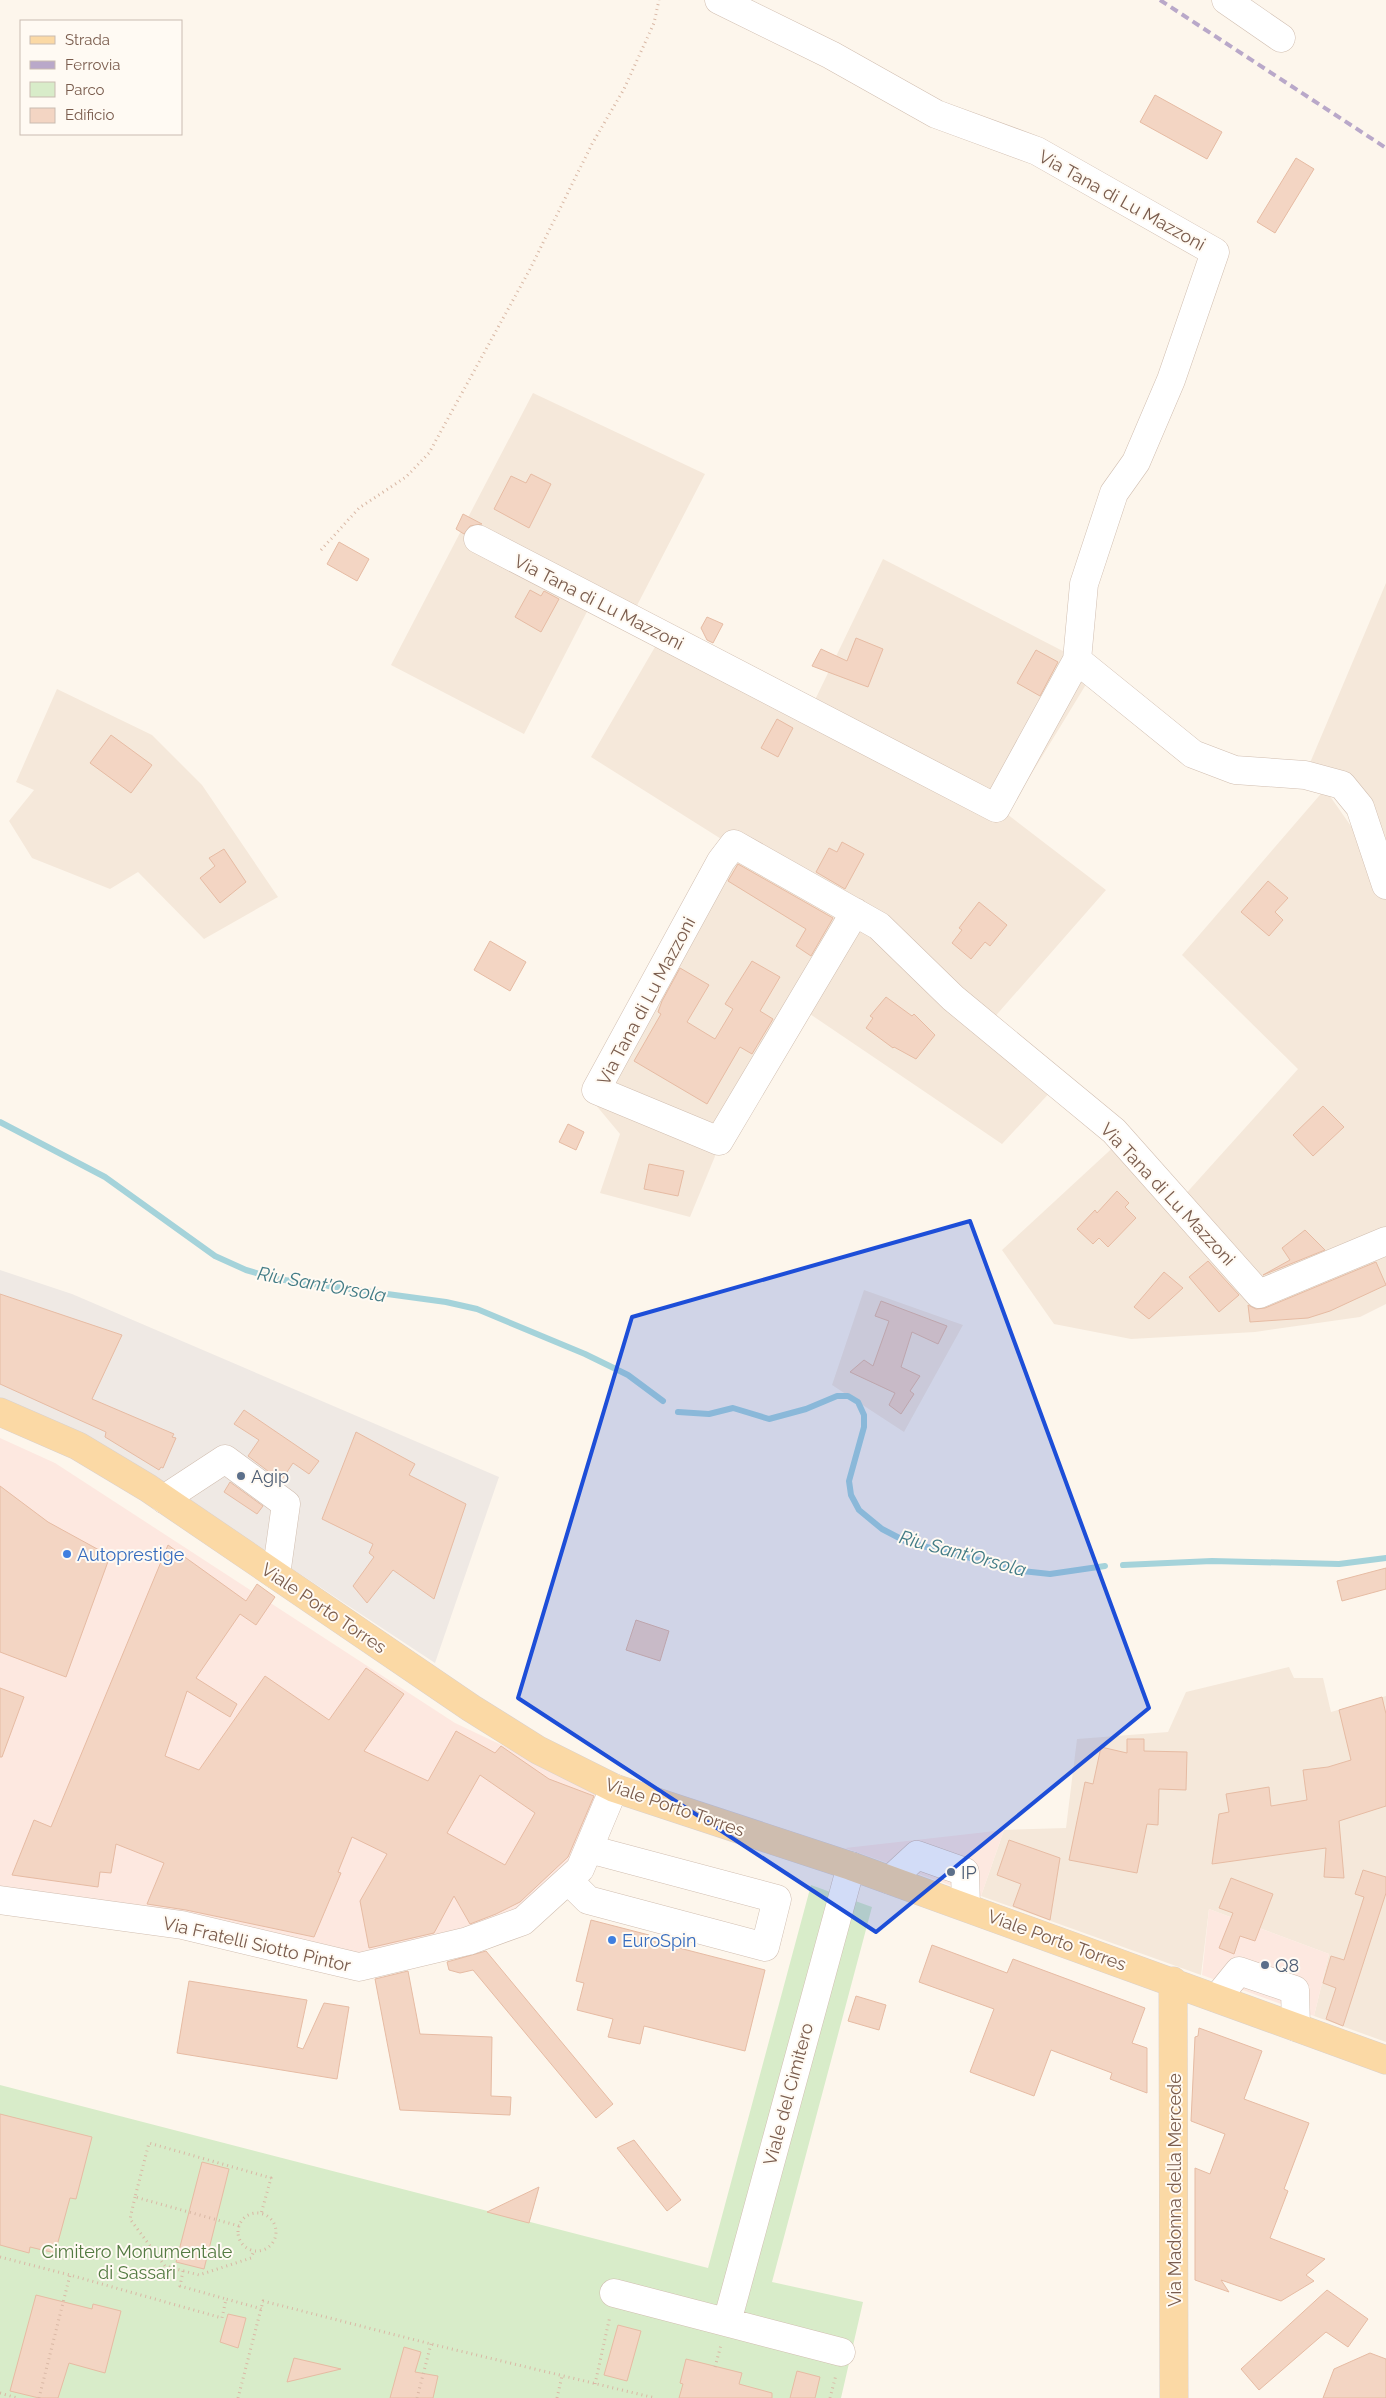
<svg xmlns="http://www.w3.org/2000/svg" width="1386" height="2398" viewBox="0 0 1386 2398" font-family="Raleway,sans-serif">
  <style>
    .residential { fill: #f5e8da }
    .commercial { fill: #fde8e0 }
    .industrial { fill: #efe9e4 }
    .green { fill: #d8ecc9 }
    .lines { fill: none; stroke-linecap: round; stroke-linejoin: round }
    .stream { stroke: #a5d3da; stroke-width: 6 }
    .building { fill: #f3d5c3; stroke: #e6bba3; fill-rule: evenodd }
    .minor-casing { stroke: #d1beb0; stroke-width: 29 }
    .major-casing { stroke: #dad1cd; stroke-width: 29 }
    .path { stroke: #d9b8a5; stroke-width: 3; stroke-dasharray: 1 4; stroke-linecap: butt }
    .minor { stroke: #fff; stroke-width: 28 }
    .major { stroke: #fbd9a5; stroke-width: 28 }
    .rail { stroke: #b9a8c9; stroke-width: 4; stroke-dasharray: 8 5; stroke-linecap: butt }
    .marked { fill: #1d4ed8; fill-opacity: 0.2; stroke: #1d4ed8; stroke-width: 4; stroke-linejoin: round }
    .service-dot { fill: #5c6f8a; stroke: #fffaf3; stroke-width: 2 }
    .shop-dot { fill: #3f7fe0; stroke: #fffaf3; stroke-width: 2 }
    .labels { text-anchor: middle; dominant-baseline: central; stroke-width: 4; stroke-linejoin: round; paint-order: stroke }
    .street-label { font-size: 18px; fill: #7a5c4d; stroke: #fffaf3 }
    .service-label { font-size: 18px; fill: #4e5e75; stroke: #fffaf3; text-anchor: start }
    .shop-label { font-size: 18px; fill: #366cbe; stroke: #fffaf3; text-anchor: start }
    .park-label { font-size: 18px; fill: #537a41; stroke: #fffaf3 }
    .water-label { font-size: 19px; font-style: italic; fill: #437c86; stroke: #fffaf3 }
  </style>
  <rect width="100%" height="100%" fill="#fdf6ec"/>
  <!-- residential -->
  <path class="residential" d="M533 393 705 474 630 619 593 600 524 734 391 665Z
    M883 559 1096 668 1007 814 1106 890 992 1020 1054 1088 1002 1144 804 1010 725 1132 690 1217 600 1193 620 1134 585 1092 726 842 591 757 666 628 813 704Z
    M1386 583V839L1357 792 1307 770Z
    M57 689 152 735 202 785 278 897 204 939 138 872 110 889 32 858 9 821 34 790 16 782Z
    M1325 789 1360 839 1386 899V1304L1360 1317 1255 1332 1131 1339 1054 1324 1002 1250 1120 1141 1182 1198 1298 1069 1182 955Z
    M864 1290 963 1325 904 1432 832 1385Z
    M1289 1667 1294 1678H1323L1331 1712 1386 1696V2042L1314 2016 1329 1954 1209 1909 1201 1975 981 1896 1004 1830 1066 1828 1077 1739 1168 1732 1186 1692Z"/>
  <!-- commercial -->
  <path class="commercial" d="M0 1438 55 1463 455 1723 603 1793 573 1865 517 1914 365 1957 0 1895Z
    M1004 1830 981 1896 845 1848Z
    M1209 1909 1329 1954 1314 2016 1202 1975Z"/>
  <!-- industrial -->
  <path class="industrial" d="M0 1270 72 1294 499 1477 435 1663 191 1502 0 1401Z"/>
  <!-- green -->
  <path class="green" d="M811 1885 872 1907 772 2282 863 2302 841 2398H0V2085L708 2268Z"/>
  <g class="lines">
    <!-- stream -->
    <path class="stream" d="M0 1122 105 1177 215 1256 246 1270 277 1279 446 1302 477 1309 585 1354 628 1375 663 1401
      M678 1412 709 1414 733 1408 769 1419 806 1409 837 1396H848L858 1402 864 1415V1427L849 1481 851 1495 859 1510 882 1529 907 1542 1022 1571 1050 1574 1105 1566
      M1123 1565 1212 1561 1339 1564 1386 1558"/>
  </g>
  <!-- building -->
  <path class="building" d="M1155 95 1222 132 1207 159 1140 122Z
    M1296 158 1314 169 1275 233 1257 222Z
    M531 474 551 484 529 528 494 509 511 476 526 483Z
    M463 514 482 524 470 526 464 534 456 529Z
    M339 542 369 559 357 581 327 564Z
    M530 590 541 596 544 591 559 599 541 632 515 617Z
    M707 617 723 624 713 643 707 640 701 628Z
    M856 638 883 649 868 687 812 666 821 649 847 661Z
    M1036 650 1058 662 1040 696 1017 683Z
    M777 719 793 728 778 757 761 748Z
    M111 735 152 765 131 793 90 763Z
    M842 842 864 854 845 889 816 872 829 848 837 852Z
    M224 849 246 882 220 903 200 878 215 866 209 858Z
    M738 864 833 918 811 956 796 946 806 929 728 881Z
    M1268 881 1288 898 1275 912 1283 920 1269 936 1241 912Z
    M979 902 1007 925 990 946 985 942 971 959 952 943 962 930 959 928Z
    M490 941 526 962 510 991 474 970Z
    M752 961 780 977 760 1011 773 1019 752 1054 740 1047 707 1104 634 1061 661 1014 658 1012 662 1001 680 968 709 985 687 1022 715 1039 733 1009 725 1004Z
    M886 997 912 1016 914 1014 935 1035 916 1059 894 1047 893 1048 866 1028 873 1018 870 1016Z
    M1323 1106 1344 1127 1313 1156 1293 1135Z
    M568 1124 584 1132 576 1150 559 1142Z
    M649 1164 684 1171 678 1196 644 1189Z
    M1117 1191 1129 1203 1125 1207 1136 1218 1108 1247 1099 1238 1093 1244 1077 1229 1095 1210 1097 1213Z
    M1305 1230 1325 1250 1263 1275 1290 1260 1282 1248Z
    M1208 1261 1239 1295 1219 1312 1189 1277Z
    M1376 1262 1386 1285 1330 1311 1308 1318 1250 1322 1248 1305 1256 1309 1265 1308Z
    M1164 1272 1183 1288 1149 1319 1134 1307Z
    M0 1294 122 1335 92 1399 174 1434 172 1437 176 1438 163 1468 161 1467 159 1470 105 1437 106 1432 0 1384Z
    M881 1301 947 1326 938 1344 912 1332 901 1367 920 1376 910 1391 914 1394 901 1414 889 1405 895 1393 850 1372 864 1360 873 1366 889 1321 875 1316Z
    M244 1410 319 1461 309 1474 293 1463 281 1481 248 1456 259 1440 234 1424Z
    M356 1432 415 1464 409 1475 466 1504 434 1599 393 1570 367 1603 353 1586 374 1557 369 1553 373 1544 322 1519Z
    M230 1482 263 1506 257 1514 224 1492Z
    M0 1486 48 1522 110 1556 66 1677 0 1652Z
    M168 1545 246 1601 257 1584 275 1597 256 1625 240 1614 196 1678 237 1704 230 1717 187 1691 165 1756 199 1770 265 1676 329 1720 366 1668 404 1694 364 1751 428 1781 456 1731 495 1753 501 1746 549 1779 594 1796 568 1857 520 1902 496 1914 470 1924 454 1896 434 1933 369 1948 360 1901 387 1854 352 1837 338 1872 341 1873 314 1937 186 1910 147 1904 164 1863 116 1844 111 1873 100 1872 98 1887 12 1875 34 1820 51 1827ZM480 1775 535 1813 505 1865 447 1833Z
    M1386 1568V1589L1342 1601 1337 1581Z
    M636 1620 669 1631 660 1661 626 1650Z
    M0 1688 24 1697 2 1757H0Z
    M1382 1697 1386 1714V1806L1339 1821 1344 1878 1324 1877 1326 1848 1212 1864 1219 1814 1229 1812 1226 1794 1269 1787 1271 1806 1307 1800 1303 1770 1328 1767 1351 1760 1339 1710Z
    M1127 1739H1144V1751L1187 1752 1186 1790 1159 1789 1158 1825 1147 1824 1137 1873 1069 1860 1085 1782 1093 1784 1101 1747 1127 1753Z
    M1009 1840 1060 1858 1050 1920 1013 1906 1021 1884 997 1875Z
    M1363 1870 1386 1877V1893L1343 2026 1326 2019 1336 1988 1323 1983 1331 1956 1344 1960 1364 1897 1355 1894Z
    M1231 1878 1273 1894 1255 1941 1240 1936 1234 1954 1219 1948 1233 1913 1219 1908Z
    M591 1920 649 1935 648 1940 765 1970 745 2051 644 2026 640 2044 608 2037 613 2019 577 2010 584 1983 576 1981Z
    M932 1945 1007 1973 1013 1959 1145 2008 1132 2043 1147 2048V2093L1110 2079 1112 2073 1051 2050 1034 2096 970 2072 994 2009 919 1982Z
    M486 1951 613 2104 596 2118 473 1970 460 1973 449 1970 447 1962Z
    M408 1971 420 2034 492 2037 491 2096 511 2097 510 2115 400 2110 375 1979Z
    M189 1981 307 2000 297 2047 303 2049 324 2003 349 2007 337 2079 177 2053Z
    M856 1996 886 2005 879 2030 848 2021Z
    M1199 2028 1262 2051 1244 2099 1309 2123 1284 2189 1288 2191 1270 2238 1325 2259 1306 2275 1314 2281 1281 2301 1221 2280 1229 2292 1195 2280V2168L1210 2174 1225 2134 1191 2121 1195 2037 1198 2036Z
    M0 2114 92 2137 76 2199 70 2198 55 2253 30 2247 29 2253 0 2245Z
    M634 2140 681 2200 667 2211 617 2148Z
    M202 2162 229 2169 204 2269 176 2262Z
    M539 2187 529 2223 487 2212Z
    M1327 2290 1368 2319 1348 2347 1326 2332 1259 2390 1241 2369Z
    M36 2295 92 2309 93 2304 121 2311 105 2373 69 2363 58 2398H39L10 2391Z
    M228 2314 246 2318 238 2348 220 2342Z
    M618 2325 641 2331 627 2381 604 2375Z
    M404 2347 421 2352 415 2372 438 2376 433 2398H390Z
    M1370 2353 1386 2359V2398H1323L1334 2369Z
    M294 2358 341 2369 287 2382Z
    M686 2359 742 2373 739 2384 772 2393V2398H679L683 2384 680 2383Z
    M797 2371 820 2377 815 2398H790Z"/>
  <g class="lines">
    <!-- minor casing -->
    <g class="minor-casing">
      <path id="minor" d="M719 0 831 55 936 114 1037 151 1215 252 1171 380 1136 462 1114 493 1084 584 1077 660
        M1226 0 1281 38
        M478 539 996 808 1077 660 1193 754 1235 770 1305 775 1342 785 1360 807 1386 885
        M855 912 719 1141 596 1090 721 861 734 844 879 926 953 998 1114 1131 1259 1294 1386 1241
        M164 1499 225 1459 286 1504 276 1575
        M568 1880 588 1900 765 1947 777 1899 589 1849
        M890 1880 917 1855 965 1872 966 1907
        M0 1900 182 1925 359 1967 468 1941 523 1921 580 1869 614 1788
        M1217 1998 1239 1971 1295 1990 1296 2027
        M614 2293 841 2352
        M727 2322 851 1866"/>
    </g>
    <!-- major casing -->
    <g class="major-casing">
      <path id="major" d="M0 1412 78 1446 148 1488 471 1708 538 1750 614 1788 851 1866 1386 2060
        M1173 1981 1174 2398"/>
    </g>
    <!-- path -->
    <path class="path" d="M321 550 359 508 406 477 429 453 529 271 592 144 624 89 654 23 659 0
      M135 2197 130 2219 165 2266 199 2275 251 2258 254 2251
      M238 2232a19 19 0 1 1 38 0a19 19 0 1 1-38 0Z
      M239 2226 135 2197 149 2143 271 2178 261 2214
      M0 2257 70 2275
      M183 2271 180 2286 226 2299
      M715 2367 721 2345
      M595 2384 610 2316
      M0 2393 17 2398
      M39 2398 70 2275 222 2318 226 2299 262 2309
      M238 2398 263 2301 431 2344 655 2398
      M417 2398 431 2344
      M557 2398 562 2376
      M830 2398 836 2375"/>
    <!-- minor -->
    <use href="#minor" class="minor"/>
    <!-- major -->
    <use href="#major" class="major"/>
    <!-- rail -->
    <path class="rail" d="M1160 0 1386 148"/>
  </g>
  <!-- marked area -->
  <path class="marked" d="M970 1221 1149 1708 876 1932 518 1698 632 1317Z"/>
  <!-- markers -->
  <g class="service-dot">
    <circle cx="241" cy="1476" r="5"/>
    <circle cx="951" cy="1872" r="5"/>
    <circle cx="1265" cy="1965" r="5"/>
  </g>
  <g class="shop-dot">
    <circle cx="67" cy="1554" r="5"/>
    <circle cx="612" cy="1940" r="5"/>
  </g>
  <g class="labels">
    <!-- street labels -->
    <g class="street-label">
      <text transform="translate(1122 200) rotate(29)">Via Tana di Lu Mazzoni</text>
      <text transform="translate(599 602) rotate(27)">Via Tana di Lu Mazzoni</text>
      <text transform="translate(646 1001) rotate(-62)">Via Tana di Lu Mazzoni</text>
      <text transform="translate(1168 1194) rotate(47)">Via Tana di Lu Mazzoni</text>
      <text transform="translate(324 1608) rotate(34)">Viale Porto Torres</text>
      <text transform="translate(675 1807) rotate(19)">Viale Porto Torres</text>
      <text transform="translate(1057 1940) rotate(20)">Viale Porto Torres</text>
      <text transform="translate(257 1944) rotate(13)">Via Fratelli Siotto Pintor</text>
      <text transform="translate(788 2094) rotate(-75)">Viale del Cimitero</text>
      <text transform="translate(1174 2190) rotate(-90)">Via Madonna della Mercede</text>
    </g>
    <!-- service labels -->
    <g class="service-label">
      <text x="251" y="1476">Agip</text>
      <text x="961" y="1872">IP</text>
      <text x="1275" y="1965">Q8</text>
    </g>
    <!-- shop labels -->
    <g class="shop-label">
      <text x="77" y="1554">Autoprestige</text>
      <text x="622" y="1940">EuroSpin</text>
    </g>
    <!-- park labels -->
    <g class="park-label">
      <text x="137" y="2251">Cimitero Monumentale<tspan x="137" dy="21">di Sassari</tspan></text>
    </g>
    <!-- water labels -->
    <g class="water-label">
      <text transform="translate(322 1284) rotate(10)">Riu Sant'Orsola</text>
      <text transform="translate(963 1553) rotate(15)">Riu Sant'Orsola</text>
    </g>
  </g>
  <!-- legend -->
  <rect x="20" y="20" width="162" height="115" fill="#fffaf3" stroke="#cabbb1"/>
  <rect x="30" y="36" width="25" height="8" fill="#fbd9a5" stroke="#cabbb1"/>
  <text x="65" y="45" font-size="15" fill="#7a5c4d">Strada</text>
  <rect x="30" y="61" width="25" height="8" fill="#b9a8c9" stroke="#cabbb1"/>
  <text x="65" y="70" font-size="15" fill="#7a5c4d">Ferrovia</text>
  <rect x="30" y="82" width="25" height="15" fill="#d8ecc9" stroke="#cabbb1"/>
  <text x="65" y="95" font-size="15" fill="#7a5c4d">Parco</text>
  <rect x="30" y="108" width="25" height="15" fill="#f3d5c3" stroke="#cabbb1"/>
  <text x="65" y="120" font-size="15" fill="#7a5c4d">Edificio</text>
</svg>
